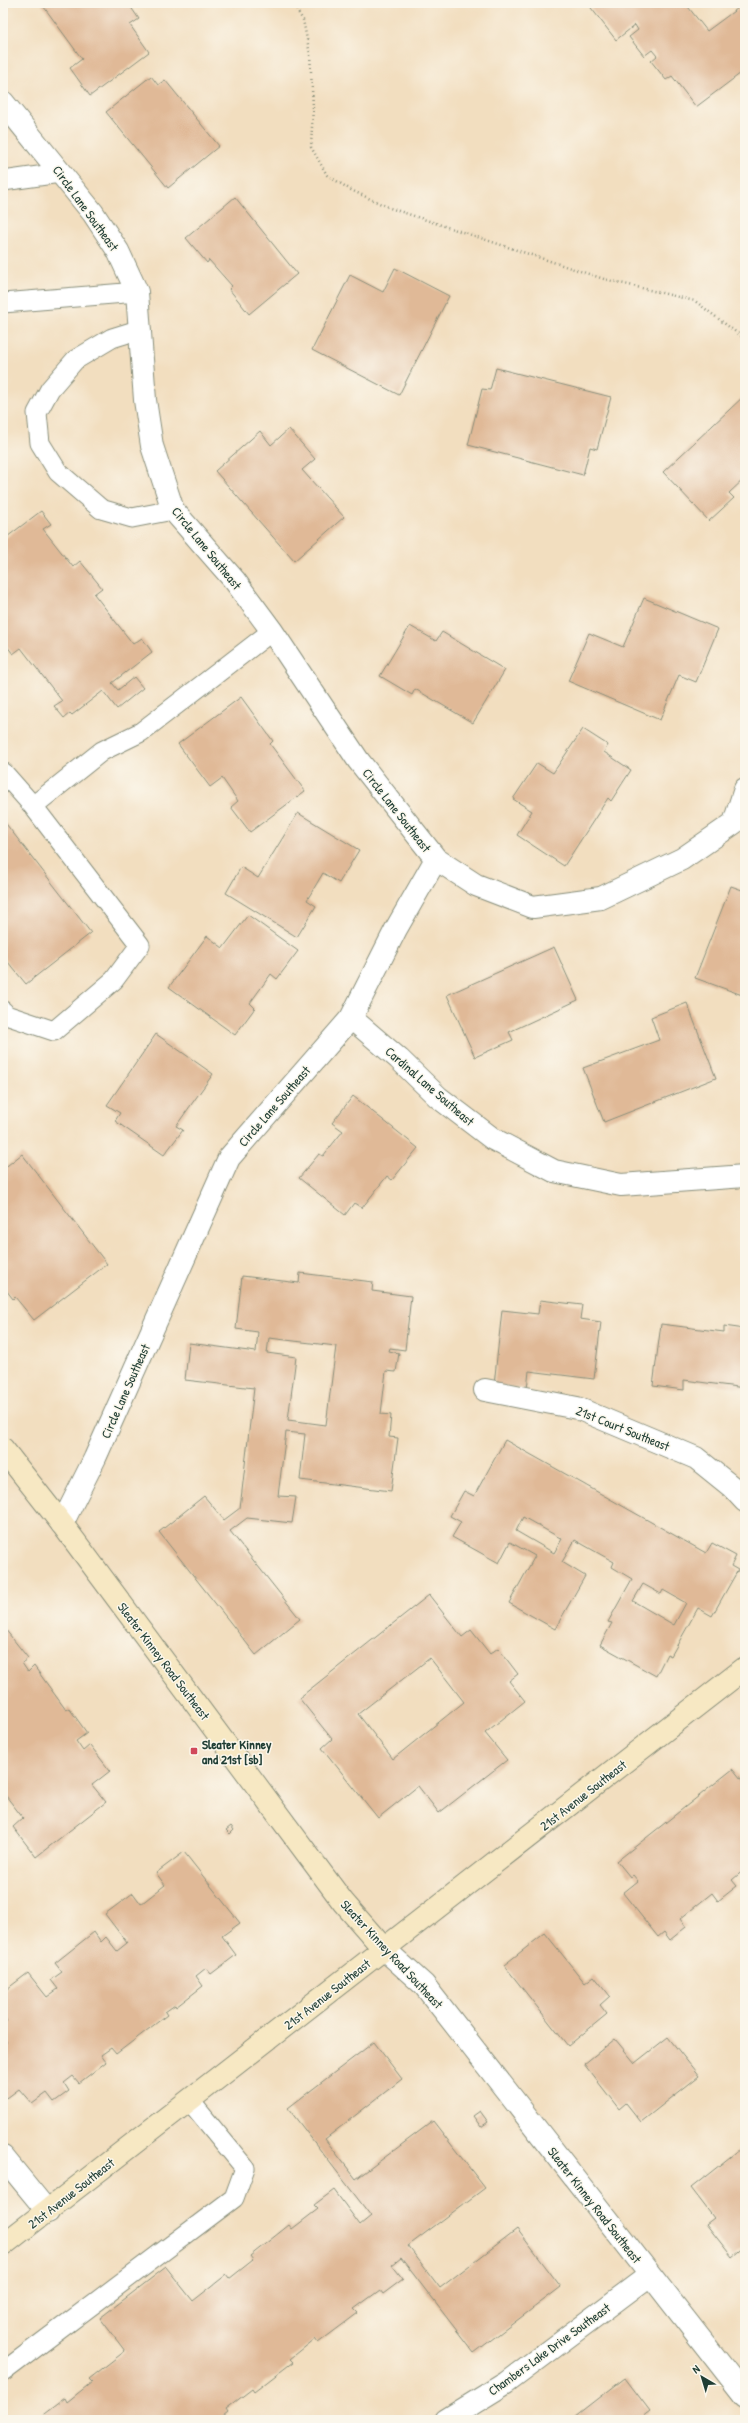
<svg xmlns="http://www.w3.org/2000/svg" width="748" height="2423" viewBox="0 0 748 2423" font-family="'Patrick Hand',sans-serif">
  <style>
    .building { fill: #e0b997; fill-rule: evenodd }
    .lines { fill: none; stroke-linecap: round; stroke-linejoin: round }
    .lane-casing { stroke: #888e7a; stroke-width: 21 }
    .street-casing { stroke: #888e7a; stroke-width: 24 }
    .secondary-casing { stroke: #888e7a; stroke-width: 24 }
    .path { stroke: #888e7a; stroke-width: 2.5; stroke-dasharray: 1 3; stroke-linecap: butt }
    .lane { stroke: #fff; stroke-width: 19 }
    .street { stroke: #fff; stroke-width: 22 }
    .secondary { stroke: #f7e8c3; stroke-width: 22 }
    .poi-dot { fill: #d1495b; stroke: #fbf7ec; stroke-width: 1.5 }
    .labels { text-anchor: middle; dominant-baseline: central; stroke-width: 3; stroke-linejoin: round; paint-order: stroke }
    .street-label { font-size: 13px; fill: #1f3d34; stroke: #fbf7ec }
    .poi-label { font-size: 13px; font-weight: bold; fill: #1f3d34; stroke: #fbf7ec; text-anchor: start }
  </style>
  <rect width="100%" height="100%" fill="#fbf7ec"/>
  <filter id="ink" filterUnits="userSpaceOnUse"><feTurbulence type="fractalNoise" baseFrequency=".025" numOctaves="2"/><feDisplacementMap in="SourceGraphic" scale="8" xChannelSelector="R" yChannelSelector="G"/><feConvolveMatrix kernelMatrix="1 2 1 2 8 2 1 2 1" color-interpolation-filters="sRGB"/></filter>
  <filter id="wash" filterUnits="userSpaceOnUse"><feTurbulence type="fractalNoise" baseFrequency=".012" numOctaves="4" result="noise"/><feDisplacementMap in="SourceGraphic" scale="16" xChannelSelector="R" yChannelSelector="G"/><feGaussianBlur stdDeviation="0.9" result="paint"/><feColorMatrix in="noise" values="0 0 0 0 0 0 0 0 0 0 0 0 0 0 0 0 0 1.4 0 .05"/><feComposite in="paint" operator="in"/></filter>
  <g filter="url(#wash)">
    <rect width="100%" height="100%" fill="#f2debf"/>
    <g id="blocks">
      <!-- building -->
      <path class="building" d="M41 3H128L139 19 130 25 149 52 90 96 70 68 82 59Z
        M590 3H685L707 31 745 3V70L696 107 672 76 666 80 651 61 657 56 652 50 644 56 629 37 638 30 635 25 616 40 588 4Z
        M151 76 158 85 165 80 219 146 168 188 106 112Z
        M235 197 297 274 249 314 229 289 232 286 209 260 207 263 186 238Z
        M395 268 449 296 399 395 312 350 350 275 383 292Z
        M496 368 611 397 597 449 590 447 583 475 468 445 482 389 490 390Z
        M745 395V478L729 493 734 498 709 521 663 472Z
        M289 429 315 459 302 470 344 517 294 561 215 471 260 431 271 445Z
        M41 511 51 524 43 529 73 567 80 561 102 588 94 594 133 644 142 638 152 652 112 683 118 690 134 677 143 688 117 709 103 691 72 715 70 713 64 718 54 706 62 701 21 648 13 654 3 641V540Z
        M644 598 718 629 696 682 679 675 660 720 568 681 589 633 623 647Z
        M410 626 436 641 442 632 505 670 473 723 415 689 412 695 380 676Z
        M241 697 273 741 270 744 305 791 250 832 231 807 238 801 222 778 210 787 178 744Z
        M583 729 608 745 604 752 631 770 611 801 608 798 564 866 517 835 532 811 513 799 537 763 553 773Z
        M298 813 359 850 339 883 323 873 307 900 316 906 297 937 226 893 241 867 258 878Z
        M3 820 91 933 26 984 3 956Z
        M731 886 745 891V996L695 978Z
        M248 915 298 951 277 979 271 974 250 1003 255 1008 235 1035 169 987 207 936 223 948Z
        M554 947 578 1000 509 1032 513 1040 475 1057 447 995Z
        M687 1003 716 1078 604 1122 583 1068 659 1040 651 1017Z
        M156 1034 213 1074 176 1126 183 1130 164 1155 115 1121 120 1113 107 1105Z
        M353 1096 418 1148 392 1180 387 1176 362 1208 354 1203 345 1215 299 1178 319 1154 323 1156 343 1131 332 1123Z
        M22 1154 107 1264 34 1320 15 1297 13 1299 3 1286V1169Z
        M300 1273 373 1282 372 1291 411 1296 405 1350 390 1348 389 1351 399 1353 396 1372 386 1371 381 1414 391 1415 389 1437 398 1438 391 1491 300 1480 305 1434 286 1432 278 1496 296 1497 292 1523 247 1518 230 1531 300 1619 256 1655 159 1532 204 1496 224 1520 240 1508 254 1388 185 1380 189 1343 256 1352 258 1332 236 1329 242 1276 299 1283ZM269 1338 336 1346 326 1425 288 1420 296 1357 267 1353Z
        M540 1300 582 1305 580 1319 601 1322 594 1379 529 1371 527 1389 494 1385 502 1310 538 1314Z
        M661 1324 724 1332V1326L745 1329V1388L684 1380V1390L653 1386Z
        M505 1440 706 1553 712 1543 736 1556 731 1566 738 1570 712 1616 698 1608 671 1656 667 1654 656 1676 600 1645 612 1623 608 1622 632 1579 612 1567 614 1562 575 1540 562 1562 585 1576 555 1629 509 1603 535 1556 510 1542 499 1563 452 1537 461 1522 450 1516 464 1491 474 1496ZM523 1517 562 1539 554 1553 516 1531ZM643 1584 661 1594 663 1590 686 1603 674 1625 633 1601Z
        M429 1595 462 1637 471 1630 490 1654 498 1648 518 1674 509 1681 525 1701 485 1733 507 1760 439 1813 418 1786 378 1818 322 1748 332 1739 299 1698ZM430 1658 464 1702 393 1759 358 1714Z
        M5 1629 28 1658 22 1663 28 1672 34 1666 66 1710 69 1708 87 1733 76 1741 83 1751 90 1745 110 1771 92 1785 106 1802 36 1857 13 1827 23 1818 6 1796 3 1798V1631Z
        M733 1769 745 1784V1869L732 1880 737 1886 718 1901 712 1893 680 1919 686 1927 670 1940 664 1932 658 1937 623 1893 638 1881 633 1875 630 1877 617 1861Z
        M231 1826 234 1830 230 1834 226 1830Z
        M184 1852 240 1923 222 1936 236 1955 211 1974 206 1968 196 1976 203 1986 176 2007 175 2005 165 2012 167 2015 116 2054 111 2048 101 2055 106 2062 79 2083 73 2076 64 2083 69 2091 54 2102 47 2093 32 2104 19 2089 7 2098 3 2093V2045L7 2042 3 2038V2024L7 2021 3 2016V1992L28 1973 47 1997 58 1989 51 1980 62 1972 55 1963 94 1932 101 1942 106 1937 117 1951 127 1943 105 1914 133 1893 141 1904 165 1885 156 1873Z
        M545 1933 585 1983 594 1976 610 1996 600 2005 607 2014 568 2046 504 1965Z
        M668 2037 699 2076 641 2122 626 2103 619 2109 584 2064 615 2039 635 2063Z
        M374 2042 402 2079 325 2139 356 2179 433 2121 485 2188 408 2246 440 2288 517 2229 561 2287 474 2353 401 2258 392 2265 403 2279 383 2294 380 2290 354 2309 358 2313 318 2343 315 2339 290 2359 293 2362 254 2392 252 2389 226 2409 228 2412 218 2420H36L65 2398 67 2402 92 2382 89 2379 125 2351 100 2318 166 2267 193 2301 226 2275 229 2279 253 2260 250 2256 289 2225 292 2229 318 2209 314 2205 334 2190 360 2225 371 2216 288 2108Z
        M480 2111 488 2122 481 2127 473 2116Z
        M745 2145V2246L732 2257 706 2224 714 2218 691 2188Z
        M625 2378 650 2411 638 2420H571Z"/>
    </g>
  </g>
  <g filter="url(#ink)">
    <use href="#blocks" fill-opacity="0" stroke="#888e7a" stroke-width="1"/>
    <g class="lines">
      <!-- lane casing -->
      <g class="lane-casing">
        <path id="lane" d="M3 181 60 173
          M3 303 137 292
          M141 329 112 338 75 360 50 389 37 413 40 443 58 472 101 509 132 518 173 510
          M3 772 33 806 140 945 114 980 54 1031 6 1015 3 1011
          M33 806 102 751 141 732 272 631
          M3 2372 234 2198 245 2168 190 2101"/>
      </g>
      <!-- street casing -->
      <g class="street-casing">
        <path id="street" d="M3 102 93 213 118 251 137 292 145 400 152 446 173 510 235 581 272 631 358 760 436 859 476 885 533 907 601 898 682 859 734 823 745 789
          M351 1018 399 1059 438 1097 493 1139 554 1171 621 1185 745 1176
          M485 1390 577 1408 696 1458 732 1487 745 1501
          M62 1524 95 1458 229 1158 351 1018 396 929 436 859
          M384 1949 424 1985 745 2396
          M3 2157 48 2212
          M446 2420 506 2383 650 2275"/>
      </g>
      <!-- secondary casing -->
      <g class="secondary-casing">
        <path id="secondary" d="M3 1449 62 1524 343 1902 384 1949
          M3 2245 745 1668"/>
      </g>
      <!-- path -->
      <path class="path" d="M292 3 303 20 310 54 313 106 311 147 327 175 351 190 390 208 604 279 695 301 745 339"/>
      <!-- lane -->
      <use href="#lane" class="lane"/>
      <!-- street -->
      <use href="#street" class="street"/>
      <!-- secondary -->
      <use href="#secondary" class="secondary"/>
    </g>
  </g>
  <!-- markers -->
  <rect class="poi-dot" x="190" y="1747" width="8" height="8" rx="2"/>
  <g class="labels">
    <!-- street labels -->
    <g class="street-label">
      <text transform="translate(86 208) rotate(54)">Circle Lane Southeast</text>
      <text transform="translate(207 548) rotate(51)">Circle Lane Southeast</text>
      <text transform="translate(397 810) rotate(52)">Circle Lane Southeast</text>
      <text transform="translate(430 1086) rotate(41)">Cardinal Lane Southeast</text>
      <text transform="translate(274 1106) rotate(-49)">Circle Lane Southeast</text>
      <text transform="translate(125 1391) rotate(-66)">Circle Lane Southeast</text>
      <text transform="translate(623 1428) rotate(22)">21st Court Southeast</text>
      <text transform="translate(164 1661) rotate(53)">Sleater Kinney Road Southeast</text>
      <text transform="translate(583 1795) rotate(-38)">21st Avenue Southeast</text>
      <text transform="translate(392 1954) rotate(47)">Sleater Kinney Road Southeast</text>
      <text transform="translate(327 1994) rotate(-38)">21st Avenue Southeast</text>
      <text transform="translate(71 2193) rotate(-38)">21st Avenue Southeast</text>
      <text transform="translate(595 2205) rotate(52)">Sleater Kinney Road Southeast</text>
      <text transform="translate(549 2349) rotate(-36)">Chambers Lake Drive Southeast</text>
    </g>
    <!-- poi labels -->
    <g class="poi-label">
      <text x="202" y="1744">Sleater Kinney<tspan x="202" dy="15">and 21st [sb]</tspan></text>
    </g>
  </g>
  <!-- margin -->
  <rect width="748" height="2423" fill="none" stroke="#fbf7ec" stroke-width="16"/>
  <!-- north arrow -->
  <g transform="translate(702 2377) rotate(322)" stroke="#fbf7ec" stroke-width="3" paint-order="stroke">
  <path d="M0-3L7 15L0 10L-7 15Z" fill="#1f3d34"/>
  <text y="-6" font-size="11" font-weight="bold" text-anchor="middle" fill="#1f3d34">N</text>
  </g>
</svg>
